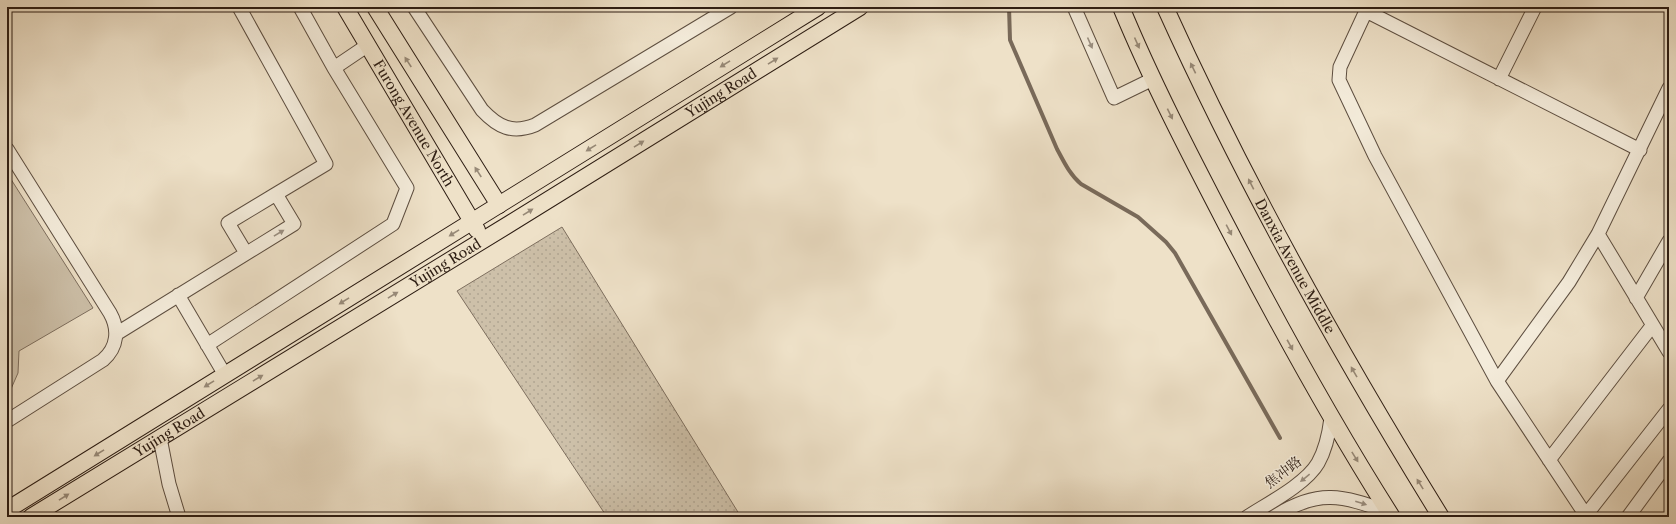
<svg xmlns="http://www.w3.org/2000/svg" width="1676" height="524" viewBox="0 0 1676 524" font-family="'Libre Caslon Text','Noto Serif SC',serif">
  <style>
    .grass { fill: url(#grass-dots); stroke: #7d6e5e }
    .garden { fill: #cdc0a9; stroke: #7d6e5e }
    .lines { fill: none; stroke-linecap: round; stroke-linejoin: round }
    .stream { stroke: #796a5a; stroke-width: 4 }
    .minor-casing { stroke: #5d4e40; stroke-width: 15 }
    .major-casing { stroke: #2d1d13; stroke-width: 18 }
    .minor { stroke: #f4ecdb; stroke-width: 13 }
    .major { stroke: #eee1c8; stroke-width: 16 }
    .oneway { fill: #9a8f81 }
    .oneway2 { fill: #978977 }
    .labels { text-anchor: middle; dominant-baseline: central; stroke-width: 3; stroke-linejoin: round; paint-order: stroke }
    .street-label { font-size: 14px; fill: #2d1d13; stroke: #f4ecdb }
  </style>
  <defs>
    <pattern id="grass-dots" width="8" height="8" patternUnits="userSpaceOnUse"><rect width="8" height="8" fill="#cdc0a9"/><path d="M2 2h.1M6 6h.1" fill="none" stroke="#b0a591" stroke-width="1.8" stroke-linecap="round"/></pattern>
  </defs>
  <rect width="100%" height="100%" fill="#eee1c8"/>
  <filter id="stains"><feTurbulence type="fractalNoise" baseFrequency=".005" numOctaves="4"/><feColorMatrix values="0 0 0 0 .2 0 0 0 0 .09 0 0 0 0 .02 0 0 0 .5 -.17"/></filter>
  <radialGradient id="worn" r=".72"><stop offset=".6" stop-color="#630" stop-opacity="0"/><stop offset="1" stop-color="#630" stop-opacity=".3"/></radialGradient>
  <!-- grass -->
  <path class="grass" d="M562 227 741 517H607L457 291Z"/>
  <!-- garden -->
  <path class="garden" d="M7 173 93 308 19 351 18 373 7 398Z"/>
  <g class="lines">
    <!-- stream -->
    <path class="stream" d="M1009 7 1010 40 1057 149C1064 162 1070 175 1081 184L1138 217 1166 242 1175 253 1280 438"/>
    <!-- minor casing -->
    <g class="minor-casing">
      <path id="minor" d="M239 7 326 164 276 194
        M414 7 482 110C498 127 512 134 535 125L731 7
        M1074 7 1114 98 1153 79
        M1366 7V11L1340 67 1339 80 1375 156 1497 381 1587 517
        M1366 11 1640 150
        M334 68 368 45
        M1499 79 1535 7
        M7 149 110 313C119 329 118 347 103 360L7 421
        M1598 234 1669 352
        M178 295 225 375
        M1636 298 1669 241
        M116 334 294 224 276 194 228 223 246 253
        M207 345 393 224 407 188 334 68 300 7
        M1497 381 1569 282 1598 234 1669 88
        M160 438 169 484 179 517
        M1549 460 1652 326
        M1586 515 1669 409
        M1247 517C1267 504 1306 484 1318 463 1326 449 1329 434 1331 418
        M1274 517C1319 488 1342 496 1389 512
        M1628 517 1669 461"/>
    </g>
    <!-- major casing -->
    <g class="major-casing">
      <g id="major">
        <path id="s1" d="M345 7 477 230"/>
        <path d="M375 7 499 205"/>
        <path d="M1121 7C1152 82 1190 155 1228 228 1279 326 1332 423 1392 517"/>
        <path id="s2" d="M1165 7C1245 184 1339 352 1441 517"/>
        <path d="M7 510 818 7"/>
        <path id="s3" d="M31 517 511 223 860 7"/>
      </g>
    </g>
    <!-- minor -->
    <use href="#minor" class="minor"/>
    <!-- major -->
    <use href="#major" class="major"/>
  </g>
  <!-- one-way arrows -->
  <defs><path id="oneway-solid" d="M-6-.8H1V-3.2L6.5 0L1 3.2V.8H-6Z"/></defs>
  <g class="oneway">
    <use href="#oneway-solid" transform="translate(1090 43) rotate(66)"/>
    <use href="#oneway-solid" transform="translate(279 233) rotate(-31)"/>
    <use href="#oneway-solid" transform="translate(1305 478) rotate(141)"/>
    <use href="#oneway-solid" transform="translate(1361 503) rotate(17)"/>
  </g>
  <g class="oneway2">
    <use href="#oneway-solid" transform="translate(1137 43) rotate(66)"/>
    <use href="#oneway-solid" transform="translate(773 61) rotate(-32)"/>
    <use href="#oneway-solid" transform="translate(408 62) rotate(-123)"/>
    <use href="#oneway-solid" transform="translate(725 64) rotate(148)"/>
    <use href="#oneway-solid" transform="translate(1193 68) rotate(-116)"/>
    <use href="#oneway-solid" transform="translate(1170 114) rotate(64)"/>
    <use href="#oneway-solid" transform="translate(639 144) rotate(-32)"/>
    <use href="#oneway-solid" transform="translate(591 148) rotate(148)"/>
    <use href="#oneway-solid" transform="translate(478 172) rotate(-123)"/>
    <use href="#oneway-solid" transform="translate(1251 184) rotate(-117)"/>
    <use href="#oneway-solid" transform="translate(528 212) rotate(-32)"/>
    <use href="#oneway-solid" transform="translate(1229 230) rotate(62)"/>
    <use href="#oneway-solid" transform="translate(454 233) rotate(148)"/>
    <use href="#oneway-solid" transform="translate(393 295) rotate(-31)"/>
    <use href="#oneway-solid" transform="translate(344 301) rotate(148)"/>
    <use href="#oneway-solid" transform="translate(1290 345) rotate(61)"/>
    <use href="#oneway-solid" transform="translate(1354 372) rotate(-120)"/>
    <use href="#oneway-solid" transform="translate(258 378) rotate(-31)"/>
    <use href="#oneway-solid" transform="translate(209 384) rotate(148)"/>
    <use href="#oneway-solid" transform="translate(99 453) rotate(148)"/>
    <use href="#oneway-solid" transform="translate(1355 457) rotate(58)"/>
    <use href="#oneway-solid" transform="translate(1420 484) rotate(-122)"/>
    <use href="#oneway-solid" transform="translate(64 497) rotate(-32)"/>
  </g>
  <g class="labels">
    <!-- street labels -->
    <g class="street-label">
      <text stroke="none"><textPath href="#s3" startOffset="810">Yujing Road</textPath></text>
      <text stroke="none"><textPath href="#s1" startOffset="135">Furong Avenue North</textPath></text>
      <text stroke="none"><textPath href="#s3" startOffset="486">Yujing Road</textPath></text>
      <text stroke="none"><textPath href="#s2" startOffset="290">Danxia Avenue Middle</textPath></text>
      <text stroke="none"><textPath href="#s3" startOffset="162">Yujing Road</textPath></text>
      <text transform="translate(1283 472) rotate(-37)">焦冲路</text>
    </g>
  </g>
  <!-- margin -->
  <rect width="1676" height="524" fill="none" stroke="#eee1c8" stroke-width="24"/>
  <rect x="8" y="8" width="1660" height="508" fill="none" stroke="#2d1d13" stroke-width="2"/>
  <rect x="12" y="12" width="1652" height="500" fill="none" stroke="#2d1d13"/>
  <rect width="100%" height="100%" filter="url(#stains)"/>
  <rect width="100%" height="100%" fill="url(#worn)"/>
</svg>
